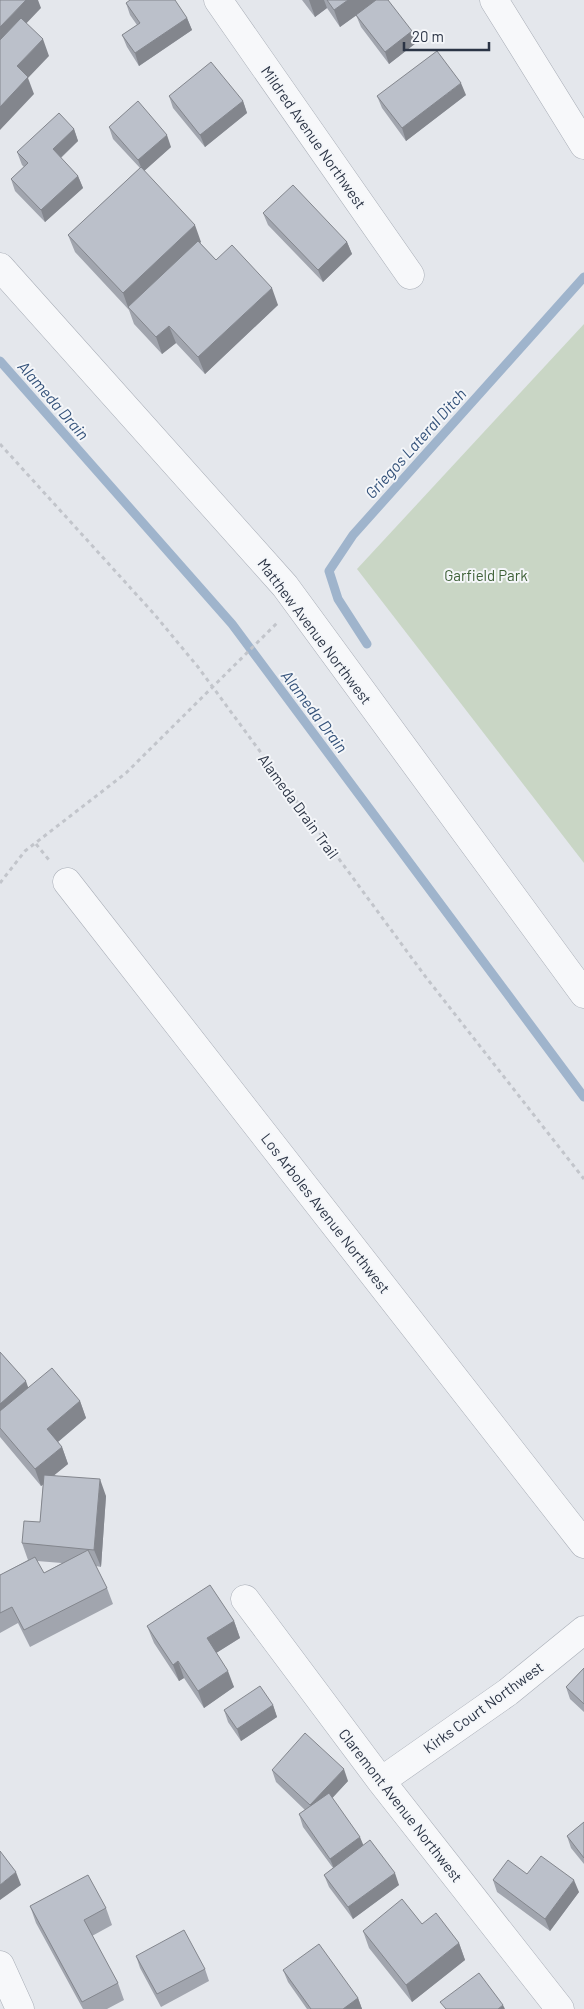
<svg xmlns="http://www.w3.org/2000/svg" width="584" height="2009" viewBox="0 0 584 2009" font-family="Barlow,sans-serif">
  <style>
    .green { fill: #c9d6c5 }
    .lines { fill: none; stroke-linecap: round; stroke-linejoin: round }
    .stream { stroke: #9fb4cc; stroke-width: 9 }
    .street-casing { stroke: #a9aeb7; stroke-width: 29 }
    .path { stroke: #c2c5cb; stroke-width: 3; stroke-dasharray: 4 4; stroke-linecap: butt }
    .street { stroke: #f7f8fa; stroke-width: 28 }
    .wall { fill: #a1a5ae; fill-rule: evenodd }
    .shaded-wall { fill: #83868d }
    .building { fill: #bbc0ca; stroke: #83868d }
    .labels { text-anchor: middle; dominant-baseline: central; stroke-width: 4; stroke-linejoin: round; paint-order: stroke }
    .street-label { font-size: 15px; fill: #2b3445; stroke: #f4f6f9 }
    .park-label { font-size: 15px; fill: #3f6138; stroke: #f4f6f9 }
    .water-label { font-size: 16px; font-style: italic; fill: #34527a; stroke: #f4f6f9 }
  </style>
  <rect width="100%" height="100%" fill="#e4e7ec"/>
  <!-- green -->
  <path class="green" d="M584 324V863L357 569Z"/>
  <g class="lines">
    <!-- stream -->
    <path class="stream" d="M0 361 232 624 584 1097
      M367 644 338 599 329 571 353 535 584 277"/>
    <!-- street casing -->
    <g class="street-casing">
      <path id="street" d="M218 0 410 275
        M494 0 584 145
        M0 267 285 586 584 994
        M67 882 584 1544
        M245 1599 381 1781 560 2009
        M381 1781 508 1692 584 1630
        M0 1965 20 2009"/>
    </g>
    <!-- path -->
    <path class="path" d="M0 444 155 615 198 667 425 976 584 1179
      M36 844 49 860
      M0 883 25 851 126 773 278 622"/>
    <!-- street -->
    <use href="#street" class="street"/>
  </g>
  <!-- wall -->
  <path class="wall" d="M302 0H388L416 43 389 64 361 27 356 15 340 27 327 8 315 17Z
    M126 3 187 18 192 30 139 66 127 47 122 35 137 25 130 15Z
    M466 95 406 141 382 108 377 96Z
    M169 96 243 101 247 113 205 147 173 108Z
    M109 127 171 147 144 171 201 242 200 243 216 260 278 305 205 374 176 343 162 354 134 324 129 310 75 252 68 235 140 168 113 139Z
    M74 129 78 141 61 158 78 176 83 188 45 222 15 191 11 179 24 167 22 165 17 152Z
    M263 213 347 242 352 254 323 282 268 225Z
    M0 1352 28 1387 80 1401 86 1418 58 1442 62 1447 68 1464 54 1475 106 1496 101 1567 96 1566 107 1588 113 1604 30 1647 18 1623 0 1633V1575L28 1560 22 1543 40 1522 43 1485 41 1486 0 1437ZM37 1561 62 1563 44 1573Z
    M234 1621 240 1638 216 1653 234 1687 204 1708 184 1678 179 1681 154 1643 147 1626Z
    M584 1668V1712L570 1699 566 1687Z
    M273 1705 277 1717 241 1741 228 1722 224 1710Z
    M272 1770 348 1781 332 1798 363 1845 399 1885 353 1919 329 1887 324 1875 333 1868 303 1827 299 1814 305 1810 276 1782Z
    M584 1822V1864L571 1848 567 1836Z
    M527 1874 579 1892 550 1931 497 1892 493 1880Z
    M30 1906 106 1908 112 1925 92 1936 118 1983 124 2000 107 2009H83L36 1923Z
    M422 1924 459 1943 465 1960 412 2002 369 1948 363 1931Z
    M136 1956 205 1969 209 1981 161 2007 140 1968Z
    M283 1970 358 1998 362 2009H307L288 1982Z"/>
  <!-- shaded-wall -->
  <path class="shaded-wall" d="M26 0H38L41 8 0 51V27Z
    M309 0H324L327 8 315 17Z
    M348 0H378L340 27 334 10Z
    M187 18 192 30 139 66 135 53Z
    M412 31 416 43 389 64 385 52Z
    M43 39 49 56 28 78 34 94 0 130V107L17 66Z
    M461 83 466 95 406 141 402 128Z
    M243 101 247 113 205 147 200 135Z
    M74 129 78 141 57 161 53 149Z
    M167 135 171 147 143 172 138 160Z
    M78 176 83 188 45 222 41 210Z
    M195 225 201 242 130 309 128 307 129 310 123 293Z
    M347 242 352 254 323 282 318 270Z
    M272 288 278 305 205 374 198 357Z
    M169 326 176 343 162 354 156 337Z
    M26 1381 30 1393 0 1420V1404Z
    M80 1401 86 1418 53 1446 47 1429Z
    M62 1447 68 1464 41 1486 35 1469Z
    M100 1479 106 1496 101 1567 94 1550Z
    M234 1621 240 1638 213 1655 207 1638Z
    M178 1661 184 1678 179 1681 173 1665Z
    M228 1671 234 1687 204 1708 198 1691Z
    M273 1705 277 1717 241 1741 237 1729Z
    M344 1769 348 1781 314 1818 310 1805Z
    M360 1837 365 1849 335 1871 330 1859Z
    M16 1872 21 1885 0 1900V1885Z
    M395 1873 399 1885 353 1919 348 1907Z
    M574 1880 579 1892 550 1931 545 1919Z
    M459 1943 465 1960 412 2002 406 1985Z
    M358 1998 362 2009H343Z
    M503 2005 505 2009H498Z"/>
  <!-- building -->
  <path class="building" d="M0 0H26L0 27Z
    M130 0H175L187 18 135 53 122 35 140 23 126 3Z
    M327 0H348L334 10Z
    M376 0H388L412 31 385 52 356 15Z
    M21 18 43 39 17 66 28 77 0 107V40Z
    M437 51 461 83 402 128 377 96Z
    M211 62 243 101 200 135 169 96Z
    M138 101 167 135 138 160 109 127Z
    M59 113 74 129 53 149 78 176 41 210 11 179 28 163 17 152Z
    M141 167 195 225 123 293 68 235Z
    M293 185 347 242 318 270 263 213Z
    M198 241 216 260 232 245 272 288 198 357 169 326 156 337 128 307Z
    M0 1352 26 1381 0 1404Z
    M52 1368 80 1401 47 1429 62 1447 35 1469 0 1428V1411Z
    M44 1475 100 1479 94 1550 22 1543 24 1521 40 1522Z
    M88 1550 107 1588 24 1630 12 1607 0 1613V1575L35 1557 44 1573Z
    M210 1585 234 1621 207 1638 228 1671 198 1691 178 1661 173 1665 147 1626Z
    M584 1668V1704L566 1687Z
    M260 1686 273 1705 237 1729 224 1710Z
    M305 1733 344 1769 310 1805 272 1770Z
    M329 1793 360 1837 330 1859 299 1814Z
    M584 1822V1858L567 1836Z
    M370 1840 395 1873 348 1907 324 1875Z
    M0 1851 16 1872 0 1885Z
    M541 1856 574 1880 545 1919 493 1880 508 1860 527 1874Z
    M88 1875 106 1908 84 1920 118 1983 82 2002 30 1906Z
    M402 1899 422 1924 436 1913 459 1943 406 1985 363 1931Z
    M184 1930 205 1969 157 1994 136 1956Z
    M319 1944 358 1998 343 2009H311L283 1970Z
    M479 1973 503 2005 498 2009H446L440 2002Z"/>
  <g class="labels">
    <!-- street labels -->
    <g class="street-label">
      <text transform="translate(314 137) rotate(55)">Mildred Avenue Northwest</text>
      <text transform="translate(315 631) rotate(53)">Matthew Avenue Northwest</text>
      <text transform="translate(299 806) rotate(54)">Alameda Drain Trail</text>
      <text transform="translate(326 1213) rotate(52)">Los Arboles Avenue Northwest</text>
      <text transform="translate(483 1707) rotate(-36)">Kirks Court Northwest</text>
      <text transform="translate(401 1805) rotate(52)">Claremont Avenue Northwest</text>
    </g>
    <!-- park labels -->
    <g class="park-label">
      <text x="486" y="575">Garfield Park</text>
    </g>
    <!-- water labels -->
    <g class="water-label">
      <text transform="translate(54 400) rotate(49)">Alameda Drain</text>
      <text transform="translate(415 443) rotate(-48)">Griegos Lateral Ditch</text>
      <text transform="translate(315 711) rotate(53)">Alameda Drain</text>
    </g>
  </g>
  <!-- scale -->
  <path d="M404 42v8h85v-8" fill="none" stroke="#2b3445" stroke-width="2.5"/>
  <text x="412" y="42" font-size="15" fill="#2b3445" stroke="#f4f6f9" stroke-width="4" paint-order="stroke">20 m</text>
</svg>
